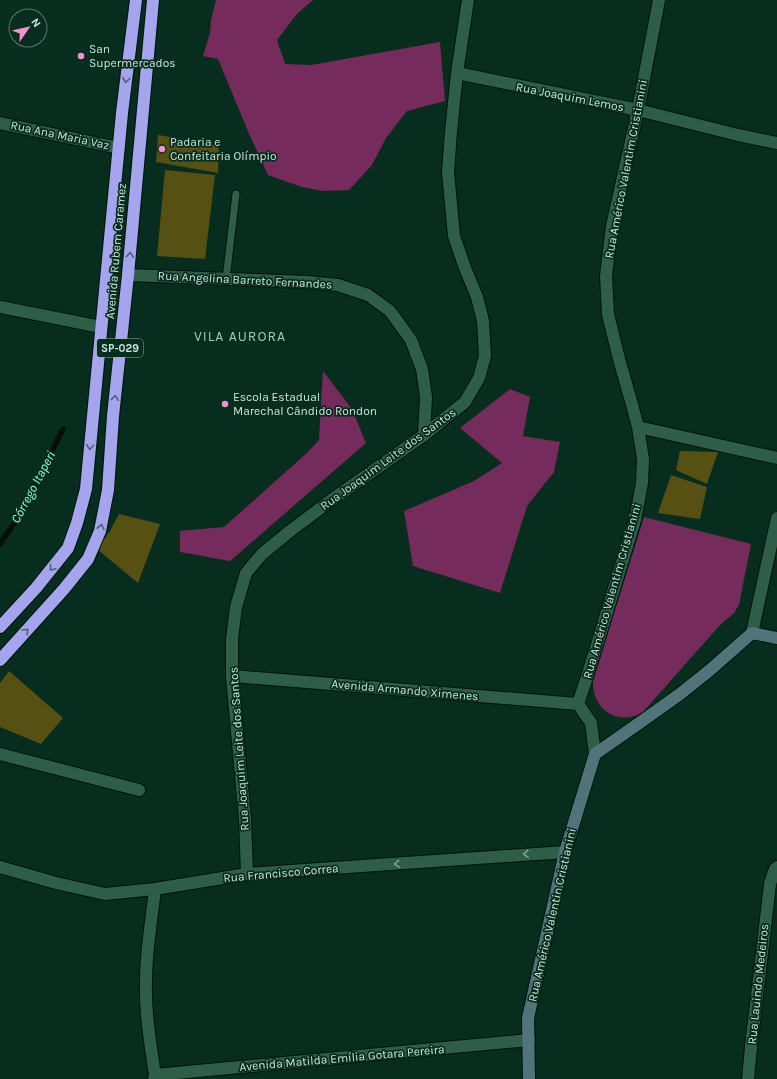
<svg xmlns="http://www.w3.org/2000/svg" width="777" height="1079" viewBox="0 0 777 1079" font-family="Karla,sans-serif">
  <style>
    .green { fill: #752b5c }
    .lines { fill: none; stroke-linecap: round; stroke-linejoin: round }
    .stream { stroke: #020f08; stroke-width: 5.5 }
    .building { fill: #565013 }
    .lane-casing { stroke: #001309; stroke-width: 9 }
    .street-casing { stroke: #001309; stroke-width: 14 }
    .secondary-casing { stroke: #001309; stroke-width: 14 }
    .highway-casing { stroke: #001309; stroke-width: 14 }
    .lane { stroke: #2e5d48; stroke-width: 7 }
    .street { stroke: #2e5d48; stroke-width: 12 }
    .secondary { stroke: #51737a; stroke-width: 12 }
    .highway { stroke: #a4a5ed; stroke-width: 12 }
    .oneway { stroke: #4e637b }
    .oneway2 { stroke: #7ea290 }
    .poi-dot { fill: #f690cf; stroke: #072d1e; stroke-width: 1.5 }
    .labels { text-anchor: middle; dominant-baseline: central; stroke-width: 3.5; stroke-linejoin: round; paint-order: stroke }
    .shield { fill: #072d1e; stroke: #92aea1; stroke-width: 1 }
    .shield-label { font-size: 11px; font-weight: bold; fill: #cde6d9 }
    .poi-label { font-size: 12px; fill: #cde6d9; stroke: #072d1e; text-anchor: start }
    .street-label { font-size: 12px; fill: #cde6d9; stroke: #072d1e }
    .water-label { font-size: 13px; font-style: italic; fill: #8afecb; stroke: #072d1e }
    .quarter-label { font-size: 14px; letter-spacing: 1px; fill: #9cceb5; stroke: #072d1e }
  </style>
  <rect width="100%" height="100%" fill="#072d1e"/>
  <!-- green -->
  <path class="green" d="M216 0H313L297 14 277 40 285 64 311 65 440 42 445 101 407 111 386 138 372 165 349 190 323 191 302 187 268 175 250 136 218 59 203 56 210 33 211 20Z
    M323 371 352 409 366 443 230 561 180 552V531L224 527 308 452 319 440Z
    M510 389 530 397 523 436 560 442 554 472 527 506 500 593 413 566 404 511 474 481 502 463 460 428Z
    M644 517 751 544 739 605 734 613 720 625 643 712C618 727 592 710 593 681Z"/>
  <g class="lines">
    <!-- stream -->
    <path class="stream" d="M0 544 21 513 63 429"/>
  </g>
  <!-- building -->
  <path class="building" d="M158 135 219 145 218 173 156 162Z
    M165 170 215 175 205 259 157 256Z
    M680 451 718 452 707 484 676 470Z
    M671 475 707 487 700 519 658 513Z
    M119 514 160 524 138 583 97 549 110 531Z
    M9 671 63 718 41 744 0 727V683Z"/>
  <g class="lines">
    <!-- lane casing -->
    <g class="lane-casing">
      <path id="lane" d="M226 279 236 194"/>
    </g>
    <!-- street casing -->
    <g class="street-casing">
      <path id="street" d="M457 73 638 110 738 135 777 143
        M0 123 119 148
        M128 275 306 282 338 285 368 295 390 311 411 340 422 369 426 397 424 435
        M0 307 101 327
        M638 427 777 458
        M752 633 777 518
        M232 676 578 704
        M0 754 139 790
        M595 754 591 723 578 704 588 674 635 520 642 483 643 459 638 427 631 401 619 359 608 314 606 276 612 226 638 110 659 0
        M0 867 56 883 105 894 155 889 247 874 565 852
        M247 874 245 820 232 676V639L236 607 246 573 262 554 290 531 330 501 424 435 465 402 479 378 485 356 483 321 477 297 465 268 454 236 448 172 451 132 457 73 468 0
        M155 1075 529 1040
        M154 1079 155 1075C151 1048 146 1021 146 993 145 958 151 924 155 889
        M748 1079 751 1047 770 884 775 869 777 867"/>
    </g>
    <!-- secondary casing -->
    <g class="secondary-casing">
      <path id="secondary" d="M529 1079 528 1018 565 852 595 754 645 719 680 694 710 670 752 633 777 638"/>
    </g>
    <!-- highway casing -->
    <g class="highway-casing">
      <path id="highway" d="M0 627 36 588 68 548 77 523 86 489 122 113 136 0
        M0 660 64 589 88 559 100 531 108 490 113 416 128 275 153 0"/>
    </g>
    <!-- lane -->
    <use href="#lane" class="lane"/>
    <!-- street -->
    <use href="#street" class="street"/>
    <!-- secondary -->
    <use href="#secondary" class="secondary"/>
    <!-- highway -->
    <use href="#highway" class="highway"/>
  </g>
  <!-- one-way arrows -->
  <defs><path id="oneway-chevron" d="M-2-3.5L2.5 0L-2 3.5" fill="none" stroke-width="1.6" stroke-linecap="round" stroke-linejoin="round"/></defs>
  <g class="oneway">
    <use href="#oneway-chevron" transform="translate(126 80) rotate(97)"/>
    <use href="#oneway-chevron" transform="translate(130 255) rotate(-85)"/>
    <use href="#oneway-chevron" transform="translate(115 398) rotate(-84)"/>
    <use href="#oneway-chevron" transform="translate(90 447) rotate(95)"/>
    <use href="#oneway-chevron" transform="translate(101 527) rotate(-77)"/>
    <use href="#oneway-chevron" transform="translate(52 568) rotate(130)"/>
    <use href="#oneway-chevron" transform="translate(26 631) rotate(-47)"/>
  </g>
  <g class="oneway2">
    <use href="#oneway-chevron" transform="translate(526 854) rotate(176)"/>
    <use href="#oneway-chevron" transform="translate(397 864) rotate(176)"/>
  </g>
  <!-- markers -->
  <g class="poi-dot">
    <circle cx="81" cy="56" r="4"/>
    <circle cx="162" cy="149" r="4"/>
    <circle cx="225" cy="404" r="4"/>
  </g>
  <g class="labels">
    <!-- shield labels -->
    <rect class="shield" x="97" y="339" width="46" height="18" rx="3"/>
    <g class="shield-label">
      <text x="120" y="348">SP-029</text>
    </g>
    <!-- poi labels -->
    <g class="poi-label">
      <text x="89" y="49">San<tspan x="89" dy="14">Supermercados</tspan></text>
      <text x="170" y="142">Padaria e<tspan x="170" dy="14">Confeitaria Olímpio</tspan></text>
      <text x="233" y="397">Escola Estadual<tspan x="233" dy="14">Marechal Cândido Rondon</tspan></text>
    </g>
    <!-- street labels -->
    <g class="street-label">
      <text transform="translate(570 97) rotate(11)">Rua Joaquim Lemos</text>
      <text transform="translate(60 135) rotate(12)">Rua Ana Maria Vaz</text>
      <text transform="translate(626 169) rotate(-79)">Rua Américo Valentim Cristianini</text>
      <text transform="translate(116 251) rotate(-85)">Avenida Rubem Caramez</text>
      <text transform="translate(245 280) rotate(3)">Rua Angelina Barreto Fernandes</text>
      <text transform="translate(388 459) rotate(-36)">Rua Joaquim Leite dos Santos</text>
      <text transform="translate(612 591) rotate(-74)">Rua Américo Valentim Cristianini</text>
      <text transform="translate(405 690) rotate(5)">Avenida Armando Ximenes</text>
      <text transform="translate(239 749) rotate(-94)">Rua Joaquim Leite dos Santos</text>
      <text transform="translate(281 873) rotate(-5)">Rua Francisco Correa</text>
      <text transform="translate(552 915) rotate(-77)">Rua Américo Valentin Cristianini</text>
      <text transform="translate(758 984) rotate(-84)">Rua Lauindo Medeiros</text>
      <text transform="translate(342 1058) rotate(-5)">Avenida Matilda Emília Gotara Pereira</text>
    </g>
    <!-- water labels -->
    <g class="water-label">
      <text transform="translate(33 487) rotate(-62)">Córrego Itaperi</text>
    </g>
    <!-- quarter labels -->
    <g class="quarter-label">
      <text x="240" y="336">VILA AURORA</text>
    </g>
  </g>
  <!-- north arrow -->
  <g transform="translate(28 28) rotate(56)"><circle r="19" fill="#072d1e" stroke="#567769"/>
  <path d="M0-3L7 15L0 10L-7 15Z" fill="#f690cf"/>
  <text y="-6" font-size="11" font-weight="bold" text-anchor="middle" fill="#cde6d9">N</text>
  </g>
</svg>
